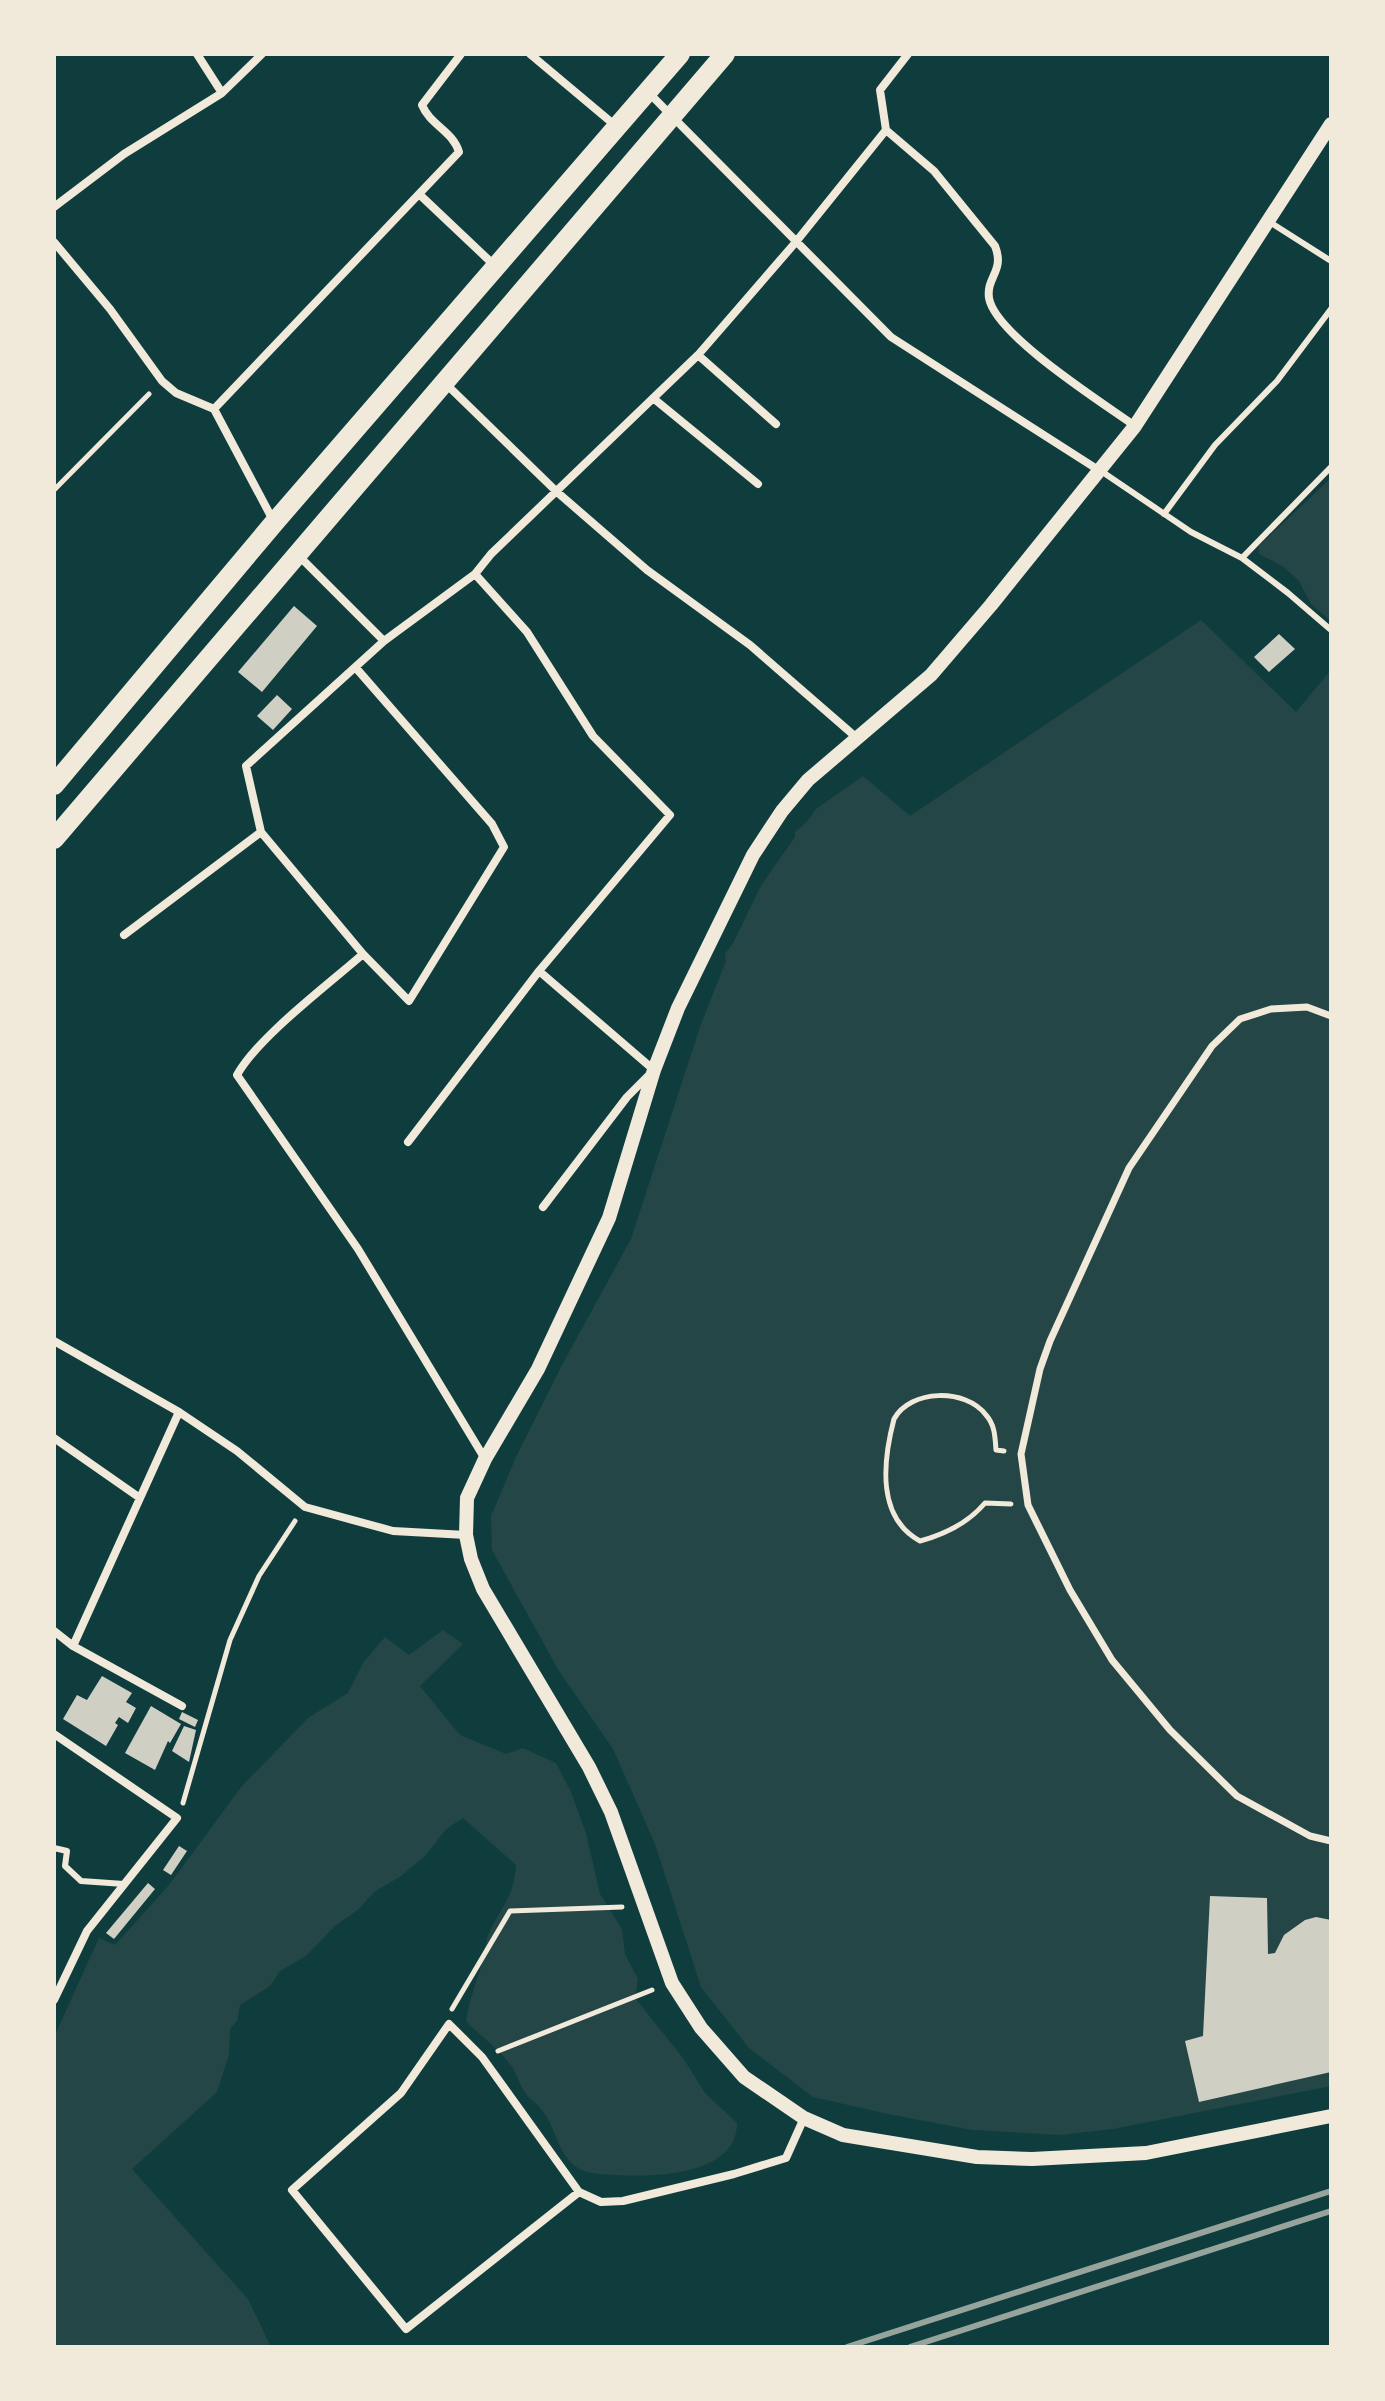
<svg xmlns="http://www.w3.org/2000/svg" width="1385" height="2401" viewBox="0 0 1385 2401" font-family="'Open Sans',sans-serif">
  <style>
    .green { fill: #244646 }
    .building { fill: #cfcfc3 }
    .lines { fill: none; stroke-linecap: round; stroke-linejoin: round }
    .path { stroke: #f1e9da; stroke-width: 5 }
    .service { stroke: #f1e9da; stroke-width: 6 }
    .pedestrian { stroke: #f1e9da; stroke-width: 7 }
    .minor { stroke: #f1e9da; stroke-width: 8 }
    .tertiary { stroke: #f1e9da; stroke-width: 14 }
    .trunk { stroke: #f1e9da; stroke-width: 20 }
    .rail { stroke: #97a49c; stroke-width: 6 }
  </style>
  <rect width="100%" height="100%" fill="#0f3d3e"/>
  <!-- green -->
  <path class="green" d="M1331 478V621L1311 604 1299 581 1284 567 1259 554V546Z
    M1201 620 1296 712 1331 670V2086L1113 2129 1060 2135 972 2130 888 2114 813 2097 749 2048 701 1987 655 1844 613 1749 559 1671 492 1550 491 1516 516 1457 562 1365 631 1239 701 1024 726 961 725 953 732 945 762 884 795 837V832L806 823 816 809 863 776 910 816Z
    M443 1630 463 1644 420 1686 460 1735 506 1754 523 1748 556 1763 571 1792 586 1833 600 1894 622 1929 625 1954 638 1979 635 1998 683 2058 705 2093 737 2123C737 2176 654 2177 616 2175 603 2174 586 2175 575 2166 557 2152 555 2125 541 2109 536 2102 528 2098 524 2091 519 2083 516 2072 510 2064 498 2048 480 2036 466 2021 469 2000 477 1981 483 1960 486 1952 485 1943 488 1935 500 1908 514 1898 516 1865L463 1818 446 1829 426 1855 401 1876 374 1892 359 1909 335 1926 306 1956 280 1971 270 1986 240 2005 237 2021 230 2029 229 2055 217 2092 132 2169 248 2299 271 2347H54V2037L99 1938 115 1945 169 1885 242 1786 308 1718 348 1693 363 1663 385 1637 409 1655Z"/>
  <!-- building -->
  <path class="building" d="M294 606 317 626 262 692 238 672Z
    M1279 634 1295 649 1269 672 1254 657Z
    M277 695 292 709 273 730 257 716Z
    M102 1676 132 1693 126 1702 136 1708 128 1723 119 1717 115 1723 118 1725 106 1746 63 1719 77 1695 87 1700Z
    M151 1706 181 1724 170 1743 168 1741 155 1770 125 1753Z
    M182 1712 198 1720 195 1727 179 1719Z
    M184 1726 196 1730 189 1762 172 1751Z
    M179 1846 187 1851 171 1875 163 1870Z
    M148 1883 155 1889 114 1939 106 1933Z
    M1210 1896 1267 1898 1268 1954 1275 1953 1284 1935 1305 1920 1316 1917 1331 1920V2072L1199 2102 1185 2041 1203 2036Z"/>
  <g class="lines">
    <!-- path -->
    <path class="path" d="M54 490 149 394
      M1004 1451 996 1450C995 1437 995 1425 986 1415 966 1388 910 1389 894 1419 883 1461 876 1517 920 1541 946 1534 968 1523 985 1503L1011 1504
      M183 1803 230 1640 259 1576 295 1521
      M452 2009 510 1911 622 1907
      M498 2051 652 1990"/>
    <!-- service -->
    <path class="service" d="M1268 221 1331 261
      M1101 471 1191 532 1242 558 1288 593 1331 630
      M1164 514 1215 445 1277 381 1331 309
      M1242 558 1331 467
      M54 1848 67 1851 65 1866 81 1881 124 1884"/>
    <!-- pedestrian -->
    <path class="pedestrian" d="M1331 1016 1307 1007 1271 1009 1240 1019 1212 1046 1129 1168 1050 1341 1040 1369 1021 1454 1028 1505 1070 1590 1112 1660 1170 1730 1237 1796 1310 1836 1331 1841"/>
    <!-- minor -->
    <path class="minor" d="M197 54 222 93
      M530 54 617 127
      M648 92 891 337 1100 471
      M886 130 934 171 995 246C1005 271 986 277 989 298 995 335 1103 403 1135 426
      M419 194 494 265
      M54 207 124 154 222 93 262 54
      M54 242 110 309 162 381 176 393 214 409 274 522
      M698 355 776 424
      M445 383 557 492 647 570 750 645 857 738
      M653 398 758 484
      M214 409 459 152C453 131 430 125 422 105L461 54
      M298 555 384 641
      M261 832 363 954 409 1001 504 847 492 824 356 668
      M124 935 261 832 246 766 384 641 475 574 491 554 698 355 795 243 886 130 880 90 908 54
      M363 954C329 984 258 1037 237 1075L358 1249 485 1459
      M539 971 654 1070 627 1097 543 1207
      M408 1142 539 971 670 815 593 736 527 632 475 574
      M54 1341 179 1412 237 1451 305 1507 393 1531 466 1535
      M54 1438 140 1498
      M54 1631 73 1646 179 1412
      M73 1646 182 1706
      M54 1734 177 1818 87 1931 54 2000
      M579 2192 482 2057 449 2024 401 2093 292 2190 406 2329 579 2192 601 2202 623 2201 734 2174 786 2158 804 2118"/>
    <!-- tertiary -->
    <path class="tertiary" d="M1331 124 1135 426 991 605 931 675 808 780 782 811 753 855 678 1008 654 1070 609 1218 538 1369 485 1459 467 1498 466 1535 471 1559 483 1589 589 1767 611 1812 672 1983 701 2028 744 2077 804 2118 843 2135 977 2157 1032 2159 1146 2153 1331 2116"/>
    <!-- trunk -->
    <path class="trunk" d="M54 785 274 523 680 54
      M54 839 725 54"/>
    <!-- rail -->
    <path class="rail" d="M847 2347 1331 2191
      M910 2347 1331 2211"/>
  </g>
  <!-- border -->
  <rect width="1385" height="2401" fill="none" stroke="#f1e9da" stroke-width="112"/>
</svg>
